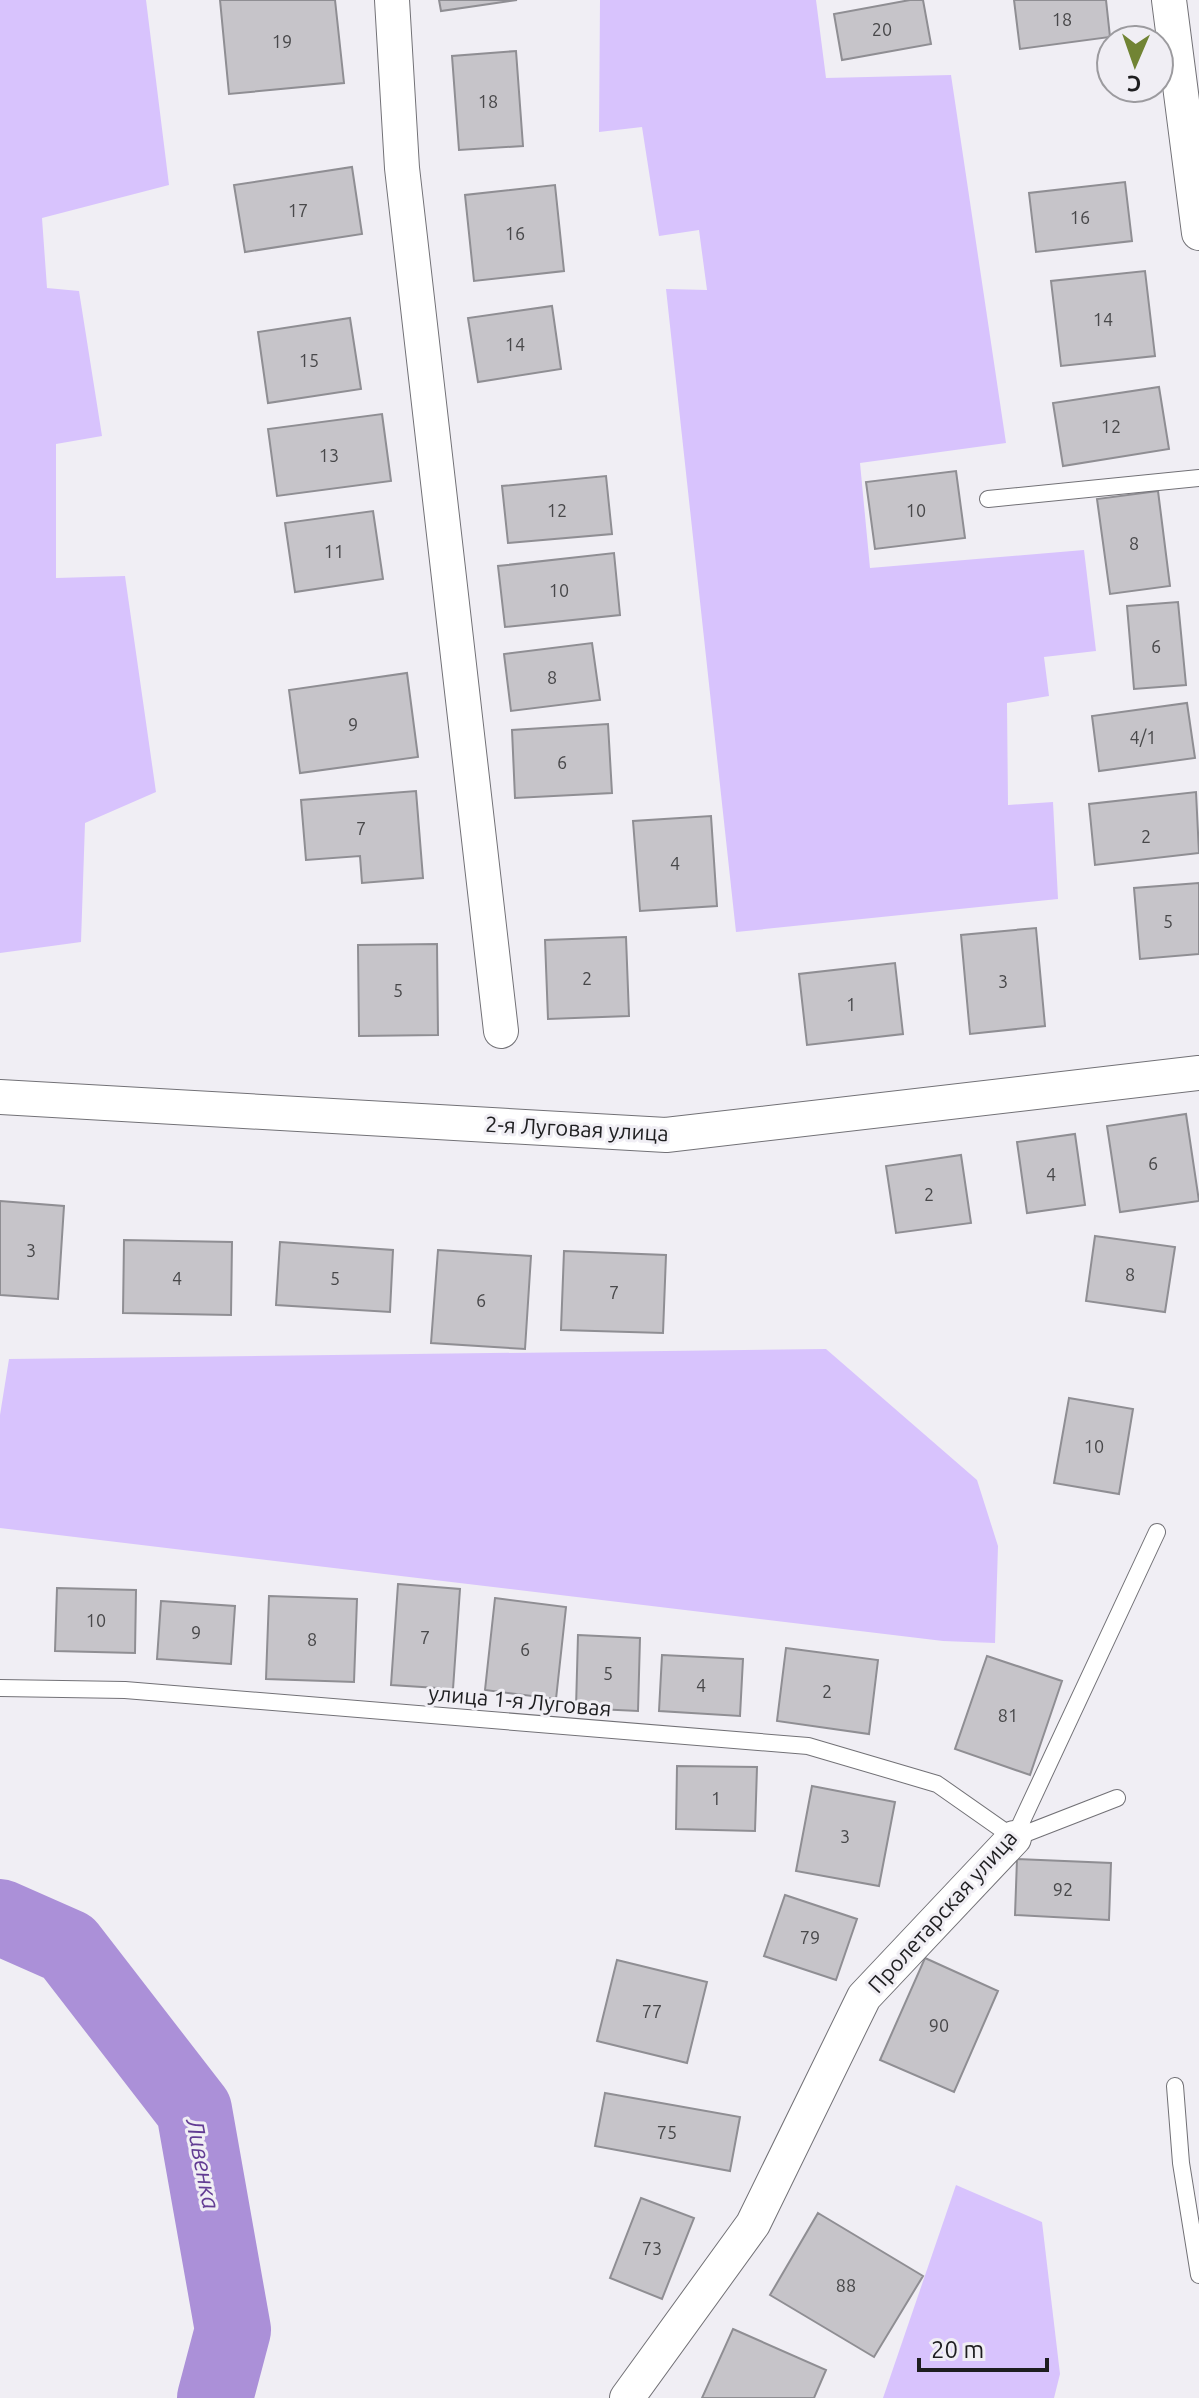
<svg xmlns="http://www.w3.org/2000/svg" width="1199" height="2398" viewBox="0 0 1199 2398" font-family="Ubuntu,sans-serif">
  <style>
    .green { fill: #d8c3fd }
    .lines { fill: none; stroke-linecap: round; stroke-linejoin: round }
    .river { stroke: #ab90d8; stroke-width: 76 }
    .building { fill: #c6c4c9; stroke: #8f8e93; stroke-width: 2 }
    .service-casing { stroke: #727176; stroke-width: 18 }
    .minor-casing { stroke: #727176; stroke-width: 36 }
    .service { stroke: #fff; stroke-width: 16 }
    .minor { stroke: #fff; stroke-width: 34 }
    .labels { text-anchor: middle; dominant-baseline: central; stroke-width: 6; stroke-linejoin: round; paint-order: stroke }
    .number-label { font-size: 18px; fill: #48484a }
    .street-label { font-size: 22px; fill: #1e1e20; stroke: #f0eef4 }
    .water-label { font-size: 24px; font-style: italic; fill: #623c93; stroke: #f0eef4 }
  </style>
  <rect width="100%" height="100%" fill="#f0eef4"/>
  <!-- green -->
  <path class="green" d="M0 0H146L169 185 42 218 47 288 79 291 102 436 56 444V578L125 576 156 792 85 823 81 942 0 953Z
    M600 0H816L826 78 951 75 1006 443 860 463 870 568 1084 550 1096 651 1044 657 1049 696 1007 703 1008 805 1053 802 1058 899 736 932 666 289 707 290 699 230 659 236 642 127 599 132Z
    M826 1349 977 1480 998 1546 995 1643 943 1641 0 1528V1415L9 1359Z
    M956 2185 1042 2222 1060 2374 1054 2398H883Z"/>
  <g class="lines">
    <!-- river -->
    <path class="river" d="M0 1917 68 1947 194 2110 233 2330 215 2398"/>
  </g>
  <!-- building -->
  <path class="building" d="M220 0H335L344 83 229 94Z
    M439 0H517L441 11Z
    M910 0H923L931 44 842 60 834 14Z
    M1014 0H1106L1110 37 1020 49Z
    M516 51 523 146 459 150 452 56Z
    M352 167 362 234 245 252 234 185Z
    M1125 182 1132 241 1036 252 1029 193Z
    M555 185 564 271 474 281 465 195Z
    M1145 271 1155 356 1061 366 1051 281Z
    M552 306 561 369 478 382 468 318Z
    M350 318 361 389 268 403 258 332Z
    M1159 387 1169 449 1063 466 1053 403Z
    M382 414 391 481 277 496 268 429Z
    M956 471 965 538 875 549 866 482Z
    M606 476 612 534 508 543 502 486Z
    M1158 491 1170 586 1110 594 1097 499Z
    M373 511 383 579 295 592 285 523Z
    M614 553 620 615 505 627 498 566Z
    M1178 602 1186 685 1134 689 1127 606Z
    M592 643 600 700 511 711 504 654Z
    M407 673 418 757 300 773 289 690Z
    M1187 703 1195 758 1099 771 1092 716Z
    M608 724 612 793 515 798 512 730Z
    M416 791 423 878 362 883 360 856 306 860 301 800Z
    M1196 792 1199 853 1095 865 1089 804Z
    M711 816 717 906 640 911 633 821Z
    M1199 883V954L1140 959 1134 888Z
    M1036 928 1045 1026 970 1034 961 935Z
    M626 937 629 1016 548 1019 545 940Z
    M437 944 438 1035 359 1036 358 945Z
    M895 963 903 1034 807 1045 799 974Z
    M1186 1114 1199 1201 1120 1212 1107 1126Z
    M1075 1134 1085 1205 1027 1213 1017 1142Z
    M961 1155 971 1223 896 1233 886 1166Z
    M0 1201 64 1206 58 1299 0 1295Z
    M1095 1236 1175 1247 1165 1312 1086 1301Z
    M124 1240 232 1242 231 1315 123 1313Z
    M280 1242 393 1250 390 1312 276 1305Z
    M438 1250 531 1256 525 1349 431 1343Z
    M564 1251 666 1255 663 1333 561 1330Z
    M1069 1398 1133 1409 1119 1494 1054 1483Z
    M398 1584 460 1589 453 1689 391 1685Z
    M57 1588 136 1590 135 1653 55 1651Z
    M269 1596 357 1599 354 1682 266 1679Z
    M495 1598 566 1607 556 1699 485 1690Z
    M161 1601 235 1606 231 1664 157 1659Z
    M578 1635 640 1638 638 1711 576 1708Z
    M786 1648 878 1660 869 1734 777 1721Z
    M662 1655 743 1659 740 1716 659 1711Z
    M987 1656 1062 1681 1030 1775 955 1749Z
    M677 1766 757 1767 755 1831 676 1829Z
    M812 1786 895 1802 879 1886 796 1871Z
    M1017 1859 1111 1863 1109 1920 1015 1915Z
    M785 1895 857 1919 836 1980 764 1956Z
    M925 1958 998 1991 954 2092 880 2060Z
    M617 1960 707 1982 687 2063 597 2041Z
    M605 2093 740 2117 730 2171 595 2146Z
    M641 2198 694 2218 662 2299 610 2278Z
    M818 2213 923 2276 874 2357 770 2295Z
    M733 2329 826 2370 814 2398H702Z"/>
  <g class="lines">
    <!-- service casing -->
    <g class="service-casing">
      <path id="service" d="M988 499 1199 478
        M0 1688 125 1690 808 1746 937 1784 1014 1838
        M1014 1838 1157 1532
        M1014 1838 1117 1798
        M1175 2086 1181 2163 1199 2275"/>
    </g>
    <!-- minor casing -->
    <g class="minor-casing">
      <path id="minor" d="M392 0 402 168 501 1031
        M1169 0 1199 233
        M0 1097 666 1135 1199 1073
        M627 2398 753 2224 864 1997 1014 1838"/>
    </g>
    <!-- service -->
    <use href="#service" class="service"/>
    <!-- minor -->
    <use href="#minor" class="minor"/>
  </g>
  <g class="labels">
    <!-- number labels -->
    <g class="number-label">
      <text x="1062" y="19">18</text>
      <text x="882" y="29">20</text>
      <text x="282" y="41">19</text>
      <text x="488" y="101">18</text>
      <text x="298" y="210">17</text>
      <text x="1080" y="217">16</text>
      <text x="515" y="233">16</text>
      <text x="1103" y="319">14</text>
      <text x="515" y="344">14</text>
      <text x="309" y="360">15</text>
      <text x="1111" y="426">12</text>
      <text x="329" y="455">13</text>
      <text x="557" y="510">12</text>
      <text x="916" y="510">10</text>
      <text x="1134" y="543">8</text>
      <text x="334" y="551">11</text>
      <text x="559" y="590">10</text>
      <text x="1156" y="646">6</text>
      <text x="552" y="677">8</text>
      <text x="353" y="724">9</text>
      <text x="1143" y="737">4/1</text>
      <text x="562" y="762">6</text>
      <text x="361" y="828">7</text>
      <text x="1146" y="836">2</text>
      <text x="675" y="863">4</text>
      <text x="1168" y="921">5</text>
      <text x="587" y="978">2</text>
      <text x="1003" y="981">3</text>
      <text x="398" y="990">5</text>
      <text x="851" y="1004">1</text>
      <text x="1153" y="1163">6</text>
      <text x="1051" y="1174">4</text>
      <text x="929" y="1194">2</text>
      <text x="31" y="1250">3</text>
      <text x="1130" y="1274">8</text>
      <text x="177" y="1278">4</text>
      <text x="335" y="1278">5</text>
      <text x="614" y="1292">7</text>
      <text x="481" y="1300">6</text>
      <text x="1094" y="1446">10</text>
      <text x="96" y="1620">10</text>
      <text x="196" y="1632">9</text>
      <text x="425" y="1637">7</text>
      <text x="312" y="1639">8</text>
      <text x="525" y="1649">6</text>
      <text x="608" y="1673">5</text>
      <text x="701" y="1685">4</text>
      <text x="827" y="1691">2</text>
      <text x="1008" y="1715">81</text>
      <text x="716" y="1798">1</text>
      <text x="845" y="1836">3</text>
      <text x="1063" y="1889">92</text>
      <text x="810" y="1937">79</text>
      <text x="652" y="2011">77</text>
      <text x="939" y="2025">90</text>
      <text x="667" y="2132">75</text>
      <text x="652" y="2248">73</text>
      <text x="846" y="2285">88</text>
    </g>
    <!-- street labels -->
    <g class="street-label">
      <text transform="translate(577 1128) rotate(3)">2-я Луговая улица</text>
      <text transform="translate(520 1700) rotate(5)">улица 1-я Луговая</text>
      <text transform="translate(942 1911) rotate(-48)">Пролетарская улица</text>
    </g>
    <!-- water labels -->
    <g class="water-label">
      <text transform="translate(203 2164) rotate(79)">Ливенка</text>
    </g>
  </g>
  <!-- north arrow -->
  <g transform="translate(1135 64) rotate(182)"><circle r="38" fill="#f0eef4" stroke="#9c9b9f" stroke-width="2"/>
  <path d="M0-6L14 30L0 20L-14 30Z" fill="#718434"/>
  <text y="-12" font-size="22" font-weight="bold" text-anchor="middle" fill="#1e1e20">С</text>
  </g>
  <!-- scale -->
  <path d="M919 2358v12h128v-12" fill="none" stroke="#1e1e20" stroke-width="4"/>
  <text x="931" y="2358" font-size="24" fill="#1e1e20" stroke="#f0eef4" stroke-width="6" paint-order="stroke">20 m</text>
</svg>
